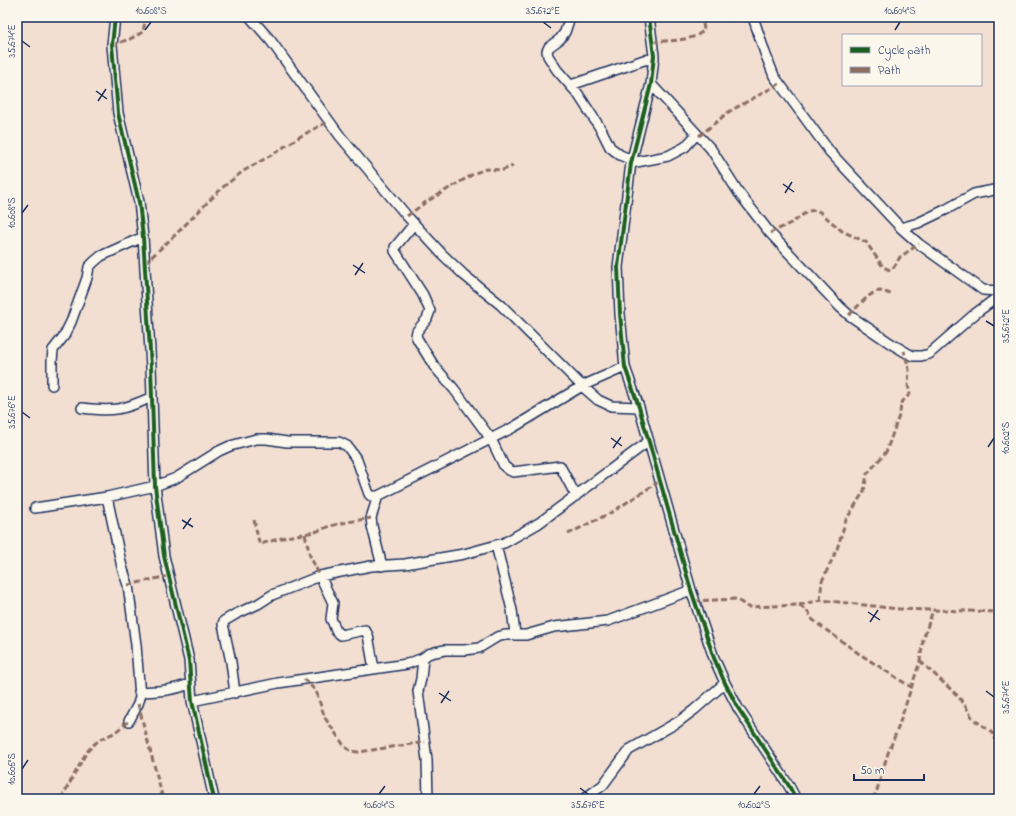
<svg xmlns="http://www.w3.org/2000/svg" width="1016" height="816" viewBox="0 0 1016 816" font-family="'Indie Flower',sans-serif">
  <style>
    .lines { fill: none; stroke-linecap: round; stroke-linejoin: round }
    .street-casing { stroke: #1b2f5e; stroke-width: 12 }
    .street { stroke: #fbf7ec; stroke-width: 9 }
    .quiet { stroke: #8d6e63; stroke-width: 3; stroke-dasharray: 6 3; stroke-linecap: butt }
    .cycleway-casing { stroke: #fbf7ec; stroke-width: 6 }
    .cycleway { stroke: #1b5e20; stroke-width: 4 }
    .ticks { fill: none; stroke: #1b2f5e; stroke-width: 1.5 }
    .neatline { fill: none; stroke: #1b2f5e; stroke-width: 1.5 }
    .ticks-label { font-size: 10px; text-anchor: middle; fill: #1b2f5e }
  </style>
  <rect width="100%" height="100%" fill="#f2dfd2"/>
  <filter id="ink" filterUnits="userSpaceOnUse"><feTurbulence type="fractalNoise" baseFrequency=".025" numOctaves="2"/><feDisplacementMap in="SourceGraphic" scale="8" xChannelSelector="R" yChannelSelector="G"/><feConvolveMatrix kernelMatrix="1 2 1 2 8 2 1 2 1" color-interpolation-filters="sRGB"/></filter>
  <g filter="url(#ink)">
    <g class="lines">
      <!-- street casing -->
      <g class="street-casing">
        <path id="street" d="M115 17 112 45 118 113 139 202 143 237 151 367 155 486 164 556 189 660 192 701 214 799
          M250 17 271 41 340 136 407 216 442 254 464 275 501 305 582 386 598 400 611 406 639 407
          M570 17 565 32 560 39 549 47 547 51 548 56 557 70 578 94 602 131 610 147 620 155 632 160
          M649 17 654 56 651 84 631 163 618 267 620 314 625 367 639 407 691 590 714 658 725 683 738 708 789 786 796 799
          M753 17 765 53 774 76 830 152 901 228 919 244 983 290 999 291
          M651 84 711 149 739 193 770 233 840 307 849 315 890 343 907 353 913 356H921L929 354 976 313 999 296
          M571 85 644 60 654 59
          M631 163 668 156 685 147 697 134
          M414 224 395 247V251L423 295 430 311 427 319 417 331 416 336 418 340 434 366 454 389 491 439 504 466 509 470 513 472 560 466 576 496
          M901 228 918 223 947 209 974 194 999 189
          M52 385V361L53 350 64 336 71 322 87 278 89 267 94 262 101 256 143 237
          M82 408C114 412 123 410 152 397
          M378 496 371 518 372 526 382 566
          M107 497 122 567 128 585 136 645 140 697 138 704 129 721
          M35 508 107 497 155 486 176 478 219 451 230 446 256 439H267L287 442H339L347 446 357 460 369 494 371 496H378L514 427 582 386 625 367
          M496 545 512 610 515 634
          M320 576 333 603 331 619 333 623 336 631 341 635 365 630 368 635 374 669
          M423 658 421 679 418 691 427 760 428 799
          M139 692C160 691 171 691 190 684
          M235 693 231 662 223 624 224 621 236 614 258 604 272 595 320 576 371 566 405 564 464 554 504 543 539 523 649 441
          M192 701 278 683 407 664 423 658 428 654 435 652 445 650H465L479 648 497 637 505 635H526L554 627 608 621 691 590
          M584 799 603 785 629 750 678 722 694 710 725 683"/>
      </g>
      <!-- street -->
      <use href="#street" class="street"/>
      <!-- quiet -->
      <path class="quiet" d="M653 42C669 40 693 42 704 30L702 17
        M112 45 130 39 143 32 146 17
        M699 136 730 111 779 84
        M407 216 426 202 475 173 486 169 503 170 513 166
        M770 233 793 222 808 211 816 210 820 212 842 231 866 242 883 267 890 270 894 267 900 257 919 244
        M145 263 172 238 222 188 242 172 273 154 301 136 329 121
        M849 315C856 309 869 292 879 291 883 291 887 293 891 294
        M254 520 259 542 260 544 286 537 315 532 330 526 347 522 371 518
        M305 534 310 556 320 576
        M568 534 612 512 660 481
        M128 585 168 576
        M820 600 822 581 837 549 846 520 864 491 867 474 886 452 900 413 901 403 910 394 908 385 909 369 904 351
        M694 601 736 599 748 607 799 605 808 612 813 620 818 624 858 653 911 687
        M799 605 821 600 899 609 999 612
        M920 661 958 696 966 707 973 719 989 730 993 734 999 746
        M304 679 316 691 325 718 345 747C349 750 353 752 359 752L425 742
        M138 704 163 799
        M61 799 86 753 93 745 101 739 114 733 129 721
        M873 799 877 790 888 753 898 728 920 661 923 640 933 610"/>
      <!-- cycleway casing -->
      <g class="cycleway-casing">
        <path id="cycleway" d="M115 17 112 45 118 113 139 202 143 237 151 367 155 486 164 556 189 660 192 701 214 799
          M649 17 654 56 651 84 631 163 618 267 620 314 625 367 639 407 691 590 714 658 725 683 738 708 789 786 796 799"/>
      </g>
      <!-- cycleway -->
      <use href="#cycleway" class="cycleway"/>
    </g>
  </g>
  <!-- ticks -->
  <path class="ticks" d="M543 22 551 28M145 30 151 22M895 30 900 22M22 41 30 47M96 91 107 99M98 101 106 89M783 184 794 192M785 193 792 182M22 213 28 205M353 265 365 273M355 275 363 263M986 321 994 326M22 412 30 418M611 438 622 446M988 447 994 438M613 448 621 437M182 520 193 527M183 529 191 518M868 612 880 620M870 622 878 610M986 691 994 697M439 693 451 701M441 703 449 691M22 769 28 760M580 788 588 794M379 794 385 786M754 794 760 786"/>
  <!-- margin -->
  <rect width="1016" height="816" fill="none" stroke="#fbf7ec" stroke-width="44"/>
  <!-- legend -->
  <rect x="842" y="34" width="140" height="52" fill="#fbf7ec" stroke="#a1a7b3"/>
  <rect x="850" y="47" width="20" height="6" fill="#1b5e20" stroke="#a1a7b3"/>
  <text x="878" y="54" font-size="12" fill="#1b2f5e">Cycle path</text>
  <rect x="850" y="67" width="20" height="6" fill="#8d6e63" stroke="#a1a7b3"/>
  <text x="878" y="74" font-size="12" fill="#1b2f5e">Path</text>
  <!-- scale -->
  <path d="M854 774v6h70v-6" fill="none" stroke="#1b2f5e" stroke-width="2"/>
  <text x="860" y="774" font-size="12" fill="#1b2f5e" stroke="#fbf7ec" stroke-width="3" paint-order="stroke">50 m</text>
  <rect x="22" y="22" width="972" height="772" class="neatline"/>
  <g class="ticks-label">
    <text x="151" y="14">10.608°S</text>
    <text x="543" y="14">35.672°E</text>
    <text x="900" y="14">10.604°S</text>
    <text transform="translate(11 41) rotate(-90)" y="4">35.674°E</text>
    <text transform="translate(11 213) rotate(-90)" y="4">10.608°S</text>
    <text transform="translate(1005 326) rotate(-90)" y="4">35.672°E</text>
    <text transform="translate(11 412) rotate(-90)" y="4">35.676°E</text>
    <text transform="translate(1005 438) rotate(-90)" y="4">10.602°S</text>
    <text transform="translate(1005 697) rotate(-90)" y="4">35.674°E</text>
    <text transform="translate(11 769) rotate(-90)" y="4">10.606°S</text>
    <text x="379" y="808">10.604°S</text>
    <text x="588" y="808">35.676°E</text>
    <text x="754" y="808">10.602°S</text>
  </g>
</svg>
